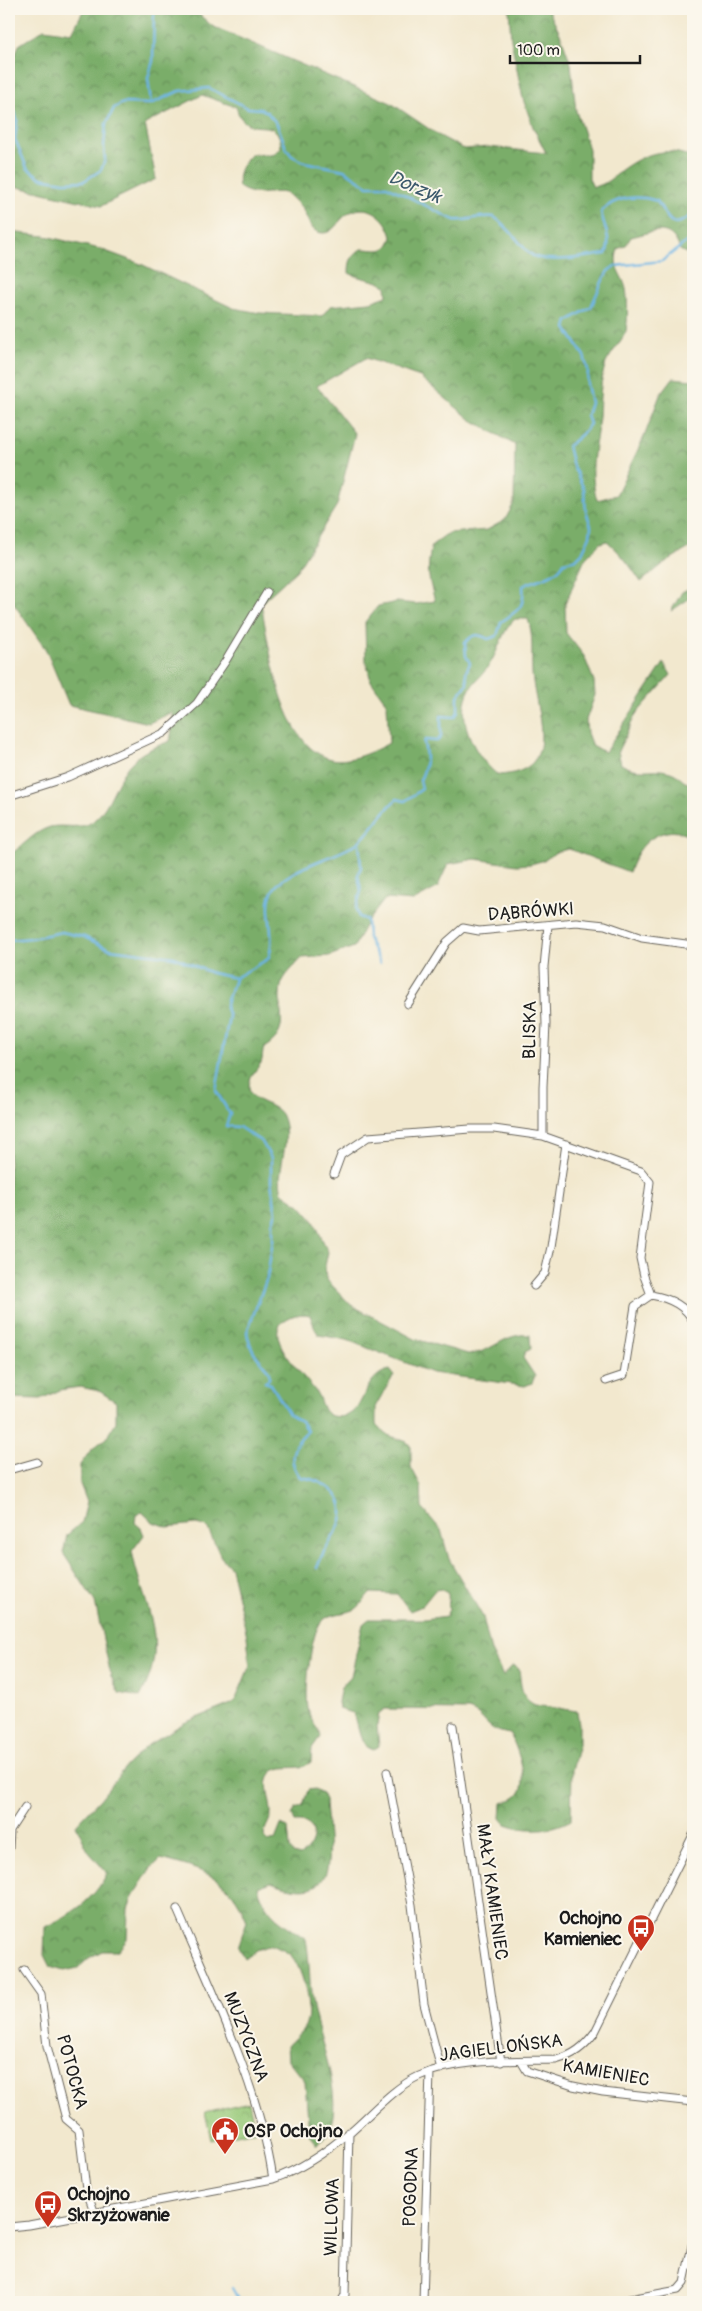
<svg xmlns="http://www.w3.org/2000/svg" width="702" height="2311" viewBox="0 0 702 2311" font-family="Pangolin,sans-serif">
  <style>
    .forest { fill: url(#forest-crowns); stroke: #4b6442; fill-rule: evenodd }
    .park { fill: url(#park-crowns); stroke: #5a724a }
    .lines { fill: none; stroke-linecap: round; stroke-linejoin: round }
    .stream { stroke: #6cb4e3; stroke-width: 2.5 }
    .street-casing { stroke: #67635a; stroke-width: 9 }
    .secondary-casing { stroke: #67635a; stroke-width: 12 }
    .street { stroke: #fff; stroke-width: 7 }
    .secondary { stroke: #fff; stroke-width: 10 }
    .labels { text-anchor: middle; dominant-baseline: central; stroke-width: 4; stroke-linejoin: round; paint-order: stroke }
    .street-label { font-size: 18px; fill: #1c1c1c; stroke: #fbf7ec }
    .poi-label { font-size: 18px; font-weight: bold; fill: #1c1c1c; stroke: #fbf7ec; text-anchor: start }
    .water-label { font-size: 19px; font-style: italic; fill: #3c596c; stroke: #fbf7ec }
  </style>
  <defs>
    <pattern id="forest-crowns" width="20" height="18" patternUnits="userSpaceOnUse" patternTransform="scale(1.25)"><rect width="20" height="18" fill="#7aad69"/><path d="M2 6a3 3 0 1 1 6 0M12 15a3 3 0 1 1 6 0" fill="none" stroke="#638c56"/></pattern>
    <pattern id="park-crowns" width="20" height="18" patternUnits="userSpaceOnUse" patternTransform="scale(1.25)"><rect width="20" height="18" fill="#98c979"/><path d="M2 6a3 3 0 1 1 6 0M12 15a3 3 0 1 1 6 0" fill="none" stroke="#82ac68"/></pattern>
  </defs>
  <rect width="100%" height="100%" fill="#fbf7ec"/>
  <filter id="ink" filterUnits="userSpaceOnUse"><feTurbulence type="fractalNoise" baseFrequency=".02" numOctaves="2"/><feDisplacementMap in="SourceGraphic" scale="10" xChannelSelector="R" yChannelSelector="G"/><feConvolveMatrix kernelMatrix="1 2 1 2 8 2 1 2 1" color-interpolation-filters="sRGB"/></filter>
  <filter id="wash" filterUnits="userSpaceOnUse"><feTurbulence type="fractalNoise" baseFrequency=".0096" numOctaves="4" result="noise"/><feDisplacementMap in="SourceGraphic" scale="20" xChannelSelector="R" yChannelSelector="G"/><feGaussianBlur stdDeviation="1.12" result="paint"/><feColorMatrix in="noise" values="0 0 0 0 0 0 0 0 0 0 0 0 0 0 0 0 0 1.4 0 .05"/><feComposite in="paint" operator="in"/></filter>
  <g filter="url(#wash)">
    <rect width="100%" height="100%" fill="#f2e8ce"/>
    <!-- forest -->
    <path class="forest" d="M84 9H193L212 26 391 103 438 135 464 149 489 147 546 153 533 127 523 99 511 40 509 9H548L561 36 571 64 576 111 589 149V179L593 187C605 185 611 179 620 171 643 154 666 145 693 158V254L689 255 680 250C671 222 654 232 631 237L626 245 618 249C612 270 622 272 626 289 628 301 628 319 626 331 625 336 610 355 606 363 600 379 600 400 599 417 596 448 588 469 597 500L616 495 644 437 660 395 673 378 693 380V546L667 561 641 582C631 567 621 553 607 541L600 543 585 559 565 604 566 633 584 656 594 681 595 695 586 720 587 733 592 746 605 752 664 663 671 675 636 714 618 751 621 764C642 776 653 765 673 773 682 777 681 783 693 784V841C679 824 654 832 642 847 636 854 632 864 629 872L569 849 556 852 545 860 531 864 517 865 475 859 448 864 437 888 413 901 385 899 367 922 354 947 329 956 302 958C296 965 283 976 281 986 276 1013 293 1030 264 1048 262 1052 263 1059 261 1063 256 1070 249 1077 249 1087 250 1104 276 1102 282 1116 293 1141 275 1168 282 1193L300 1205 314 1221 328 1252 325 1266 326 1279 351 1305 415 1339 468 1354C491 1354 504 1332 530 1335L531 1349 525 1352 523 1358 535 1376 532 1383 525 1386 432 1373 347 1340 319 1335 315 1329 310 1315C300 1313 293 1315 285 1320 260 1336 307 1378 316 1392 321 1399 321 1410 329 1415 333 1417 340 1417 344 1416 366 1412 362 1375 390 1370L394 1375 376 1405V1424L385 1434 407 1442 411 1447V1467L421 1486 422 1508 441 1530 449 1559 483 1617 491 1651 503 1676 513 1665 519 1669C521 1683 520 1698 535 1705L577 1711 579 1724V1744L572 1770 571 1820C551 1831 528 1832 506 1824L501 1818 502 1803C506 1801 513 1800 516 1797 532 1785 517 1748 510 1734 482 1730 488 1716 468 1710L385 1709 379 1713 377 1726 379 1746 373 1750C357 1744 360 1726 353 1713L339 1709 338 1702 341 1687 351 1676 363 1624 369 1619H425L446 1616 449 1609 448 1594 442 1589 435 1590 422 1606 410 1611 397 1594 370 1593C364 1598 361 1607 354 1610 343 1614 326 1613 319 1625 310 1640 304 1696 309 1713 311 1722 319 1726 320 1737L312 1748 311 1762C303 1769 292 1767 282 1768 257 1772 272 1800 271 1814 270 1822 264 1828 264 1836L268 1842 275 1840 281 1825 288 1828 290 1848 293 1854 300 1856C317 1845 320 1820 295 1822L292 1815 296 1808 303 1805 308 1790 315 1789 322 1793 325 1800C327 1847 346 1910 271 1882L258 1887C267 1917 283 1922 306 1939 310 1960 309 1980 312 2001 317 2037 346 2097 328 2132 326 2137 321 2141 318 2145L309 2134 305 2081 288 2060 287 2046C292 2040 301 2033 305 2026 313 2011 303 1971 293 1958 287 1951 279 1948 270 1945L256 1950 244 1959 238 1947 247 1921C231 1877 203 1870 161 1859L150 1869 133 1896 128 1909 127 1939 117 1951H102L89 1958 78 1968 64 1971 50 1967 44 1955 45 1927C70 1915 95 1900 107 1873L88 1851 76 1825 101 1798 127 1765 148 1745 184 1723 231 1704 236 1699 250 1665 247 1636 231 1568 221 1557 209 1531 204 1526 196 1524 167 1527 153 1522 142 1512 136 1515 135 1523 141 1528 144 1535 132 1551C143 1608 172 1639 140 1697L119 1693 111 1676 95 1602 63 1553 67 1535 82 1522 87 1502 80 1484V1465L91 1450 106 1438 116 1422V1402L99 1391 80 1387 60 1390 41 1399 9 1398V855C24 846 33 832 50 827 62 824 82 830 92 822 113 806 115 776 135 759 145 750 157 746 170 741L173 723V712L149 723 69 705 46 650 9 597V232L45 236 100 249 141 264 233 308 260 313 322 316 330 306 370 302 387 296 386 286C374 278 361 280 349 273 349 261 351 256 361 249 377 249 386 255 392 237 387 216 366 200 346 215 338 221 333 234 322 233 310 232 308 219 303 210 301 206 294 200 290 196 278 186 259 201 239 187 236 173 242 163 252 154L273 155 281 148C279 108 247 145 236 107L202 95 145 124 156 179 101 206 9 185V73L19 45 44 29 72 33ZM366 358 420 377 470 419 515 445 514 503 505 520 487 530 448 533 432 545C426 569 428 578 435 601L416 604 397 602 378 606 365 622 366 662 371 681 387 704 389 743C375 751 349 763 332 759 281 749 269 645 261 603L297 570 337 505 355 434 317 386ZM515 619H528C534 637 531 655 532 673 535 714 564 772 498 775 476 758 456 721 468 693 473 681 485 674 491 662 500 647 502 631 515 619Z
      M693 586V596L671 611 682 592Z"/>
    <!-- park -->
    <path class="park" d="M249 2102 255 2131 211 2140 205 2112Z"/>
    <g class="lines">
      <!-- stream -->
      <path class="stream" d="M151 104 148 78 153 61 154 9
        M9 108 15 112 17 120 15 139 27 168 41 178 64 182 84 181 101 170 105 160 104 146 106 124 114 108 123 103 151 104 179 91 209 88 248 108 261 109 267 112 277 124 286 148 292 156 304 162 344 170 368 186H387L454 220C468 222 481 214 494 217 508 226 517 241 529 253 543 266 588 256 606 254 612 239 604 227 601 212 615 196 638 195 657 201 669 220 671 232 693 214
        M359 843 361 867 358 875 361 891 356 909 359 917 367 920 368 938 380 963
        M9 940 32 938 62 932 84 937 110 949 174 957 212 973 235 978 268 959C277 936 264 911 271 894 280 871 329 859 349 848 370 837 379 814 397 799L405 801 422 789 420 780C427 766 427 757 424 742L425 740 437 741 441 737V716L455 717 458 711V696L467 684 466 672 470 663 466 656 465 643C472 634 478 633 488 639L497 636 501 622C518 610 525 609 523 586 537 578 556 578 564 562L576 559 582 553 590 536 591 526 586 511 584 489 573 466 568 446 581 435 590 424 587 415 591 403 587 384 588 370 584 356 566 328 568 321 591 307 602 282 608 271 615 266 662 261 693 237
        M235 978C234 987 225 998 226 1008 227 1011 228 1013 229 1016L216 1091 230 1114 226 1126 239 1127 262 1142 271 1158V1182L276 1213 273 1221V1240L267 1278 247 1332C249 1348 258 1359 269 1371V1378L265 1382 271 1384 289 1414 301 1421 307 1431C292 1446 287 1460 300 1477 328 1481 353 1499 337 1530 329 1545 322 1551 317 1568
        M232 2288 240 2302"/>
    </g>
  </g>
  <g filter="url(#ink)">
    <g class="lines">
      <!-- street casing -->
      <g class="street-casing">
        <path id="street" d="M9 796 68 777 164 733 197 703 225 662 267 592
          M408 1004 447 942 463 928 479 931 576 922 605 925 642 938 693 945
          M543 1136V1087L546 1024 544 967 548 925
          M334 1174 341 1155 368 1137 470 1129H494L543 1136 641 1171 650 1182 640 1258 644 1276 651 1295C669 1298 685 1305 693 1321
          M534 1286 545 1273 551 1247 566 1144
          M606 1381 624 1375 635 1306 651 1295
          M9 1470 37 1462
          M453 1726 501 2062
          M387 1772 412 1905 424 2004 441 2069
          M9 1849 10 1830 25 1807
          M177 1909C214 1995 259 2087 273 2179
          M24 1970 41 1994 47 2046 66 2119 79 2130 86 2189 94 2211
          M521 2061 527 2071 573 2086 603 2092 693 2102
          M9 2227 29 2225 273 2179C301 2169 328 2151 351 2131 372 2113 393 2088 419 2076 460 2058 512 2061 556 2060 574 2055 584 2047 595 2032L693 1835
          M341 2302 345 2295 349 2132
          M423 2302 430 2072
          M614 2302 678 2290 684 2283 693 2241"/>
      </g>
      <!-- secondary casing -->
      <g class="secondary-casing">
        <path id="secondary" d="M9 2298 10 2302"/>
      </g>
      <!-- street -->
      <use href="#street" class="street"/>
      <!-- secondary -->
      <use href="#secondary" class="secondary"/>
    </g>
  </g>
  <!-- icons -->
  <defs>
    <g id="bus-pin" transform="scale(1.4375)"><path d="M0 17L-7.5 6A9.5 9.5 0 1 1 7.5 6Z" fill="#c8321e" stroke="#fbf7ec"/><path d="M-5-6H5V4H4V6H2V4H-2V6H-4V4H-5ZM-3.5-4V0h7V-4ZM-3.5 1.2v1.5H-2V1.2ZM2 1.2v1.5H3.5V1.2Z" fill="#fff"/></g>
    <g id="civic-pin" transform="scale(1.4375)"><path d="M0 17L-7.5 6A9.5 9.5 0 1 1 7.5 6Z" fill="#c8321e" stroke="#fbf7ec"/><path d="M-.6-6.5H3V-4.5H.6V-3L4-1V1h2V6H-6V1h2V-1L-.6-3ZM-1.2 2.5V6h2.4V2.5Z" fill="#fff"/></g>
  </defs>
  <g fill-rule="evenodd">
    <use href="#bus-pin" x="641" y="1928"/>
    <use href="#civic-pin" x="225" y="2131"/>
    <use href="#bus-pin" x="48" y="2204"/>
  </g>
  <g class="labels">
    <!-- street labels -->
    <g class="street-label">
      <text transform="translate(531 912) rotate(-4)">DĄBRÓWKI</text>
      <text transform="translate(530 1030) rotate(-89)">BLISKA</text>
      <text transform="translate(492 1892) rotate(82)">MAŁY KAMIENIEC</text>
      <text transform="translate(246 2037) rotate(69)">MUZYCZNA</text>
      <text transform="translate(501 2048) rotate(-7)">JAGIELLOŃSKA</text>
      <text transform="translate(72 2072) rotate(75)">POTOCKA</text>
      <text transform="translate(606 2073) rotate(10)">KAMIENIEC</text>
      <text transform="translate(411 2187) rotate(-88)">POGODNA</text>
      <text transform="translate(332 2217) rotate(-88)">WILLOWA</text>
    </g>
    <!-- poi labels -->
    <g class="poi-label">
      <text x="622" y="1918" text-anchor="end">Ochojno<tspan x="622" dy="21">Kamieniec</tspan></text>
      <text x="244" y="2131">OSP Ochojno</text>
      <text x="67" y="2194">Ochojno<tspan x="67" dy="21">Skrzyżowanie</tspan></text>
    </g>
    <!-- water labels -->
    <g class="water-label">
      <text transform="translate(415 187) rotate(23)">Dorzyk</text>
    </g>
  </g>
  <!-- margin -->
  <rect width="702" height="2311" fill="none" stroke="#fbf7ec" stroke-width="30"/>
  <!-- scale -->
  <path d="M510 55v8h130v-8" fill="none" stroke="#1c1c1c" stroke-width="2.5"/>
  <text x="517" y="55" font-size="15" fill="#1c1c1c" stroke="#fbf7ec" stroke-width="4" paint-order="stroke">100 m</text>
</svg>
